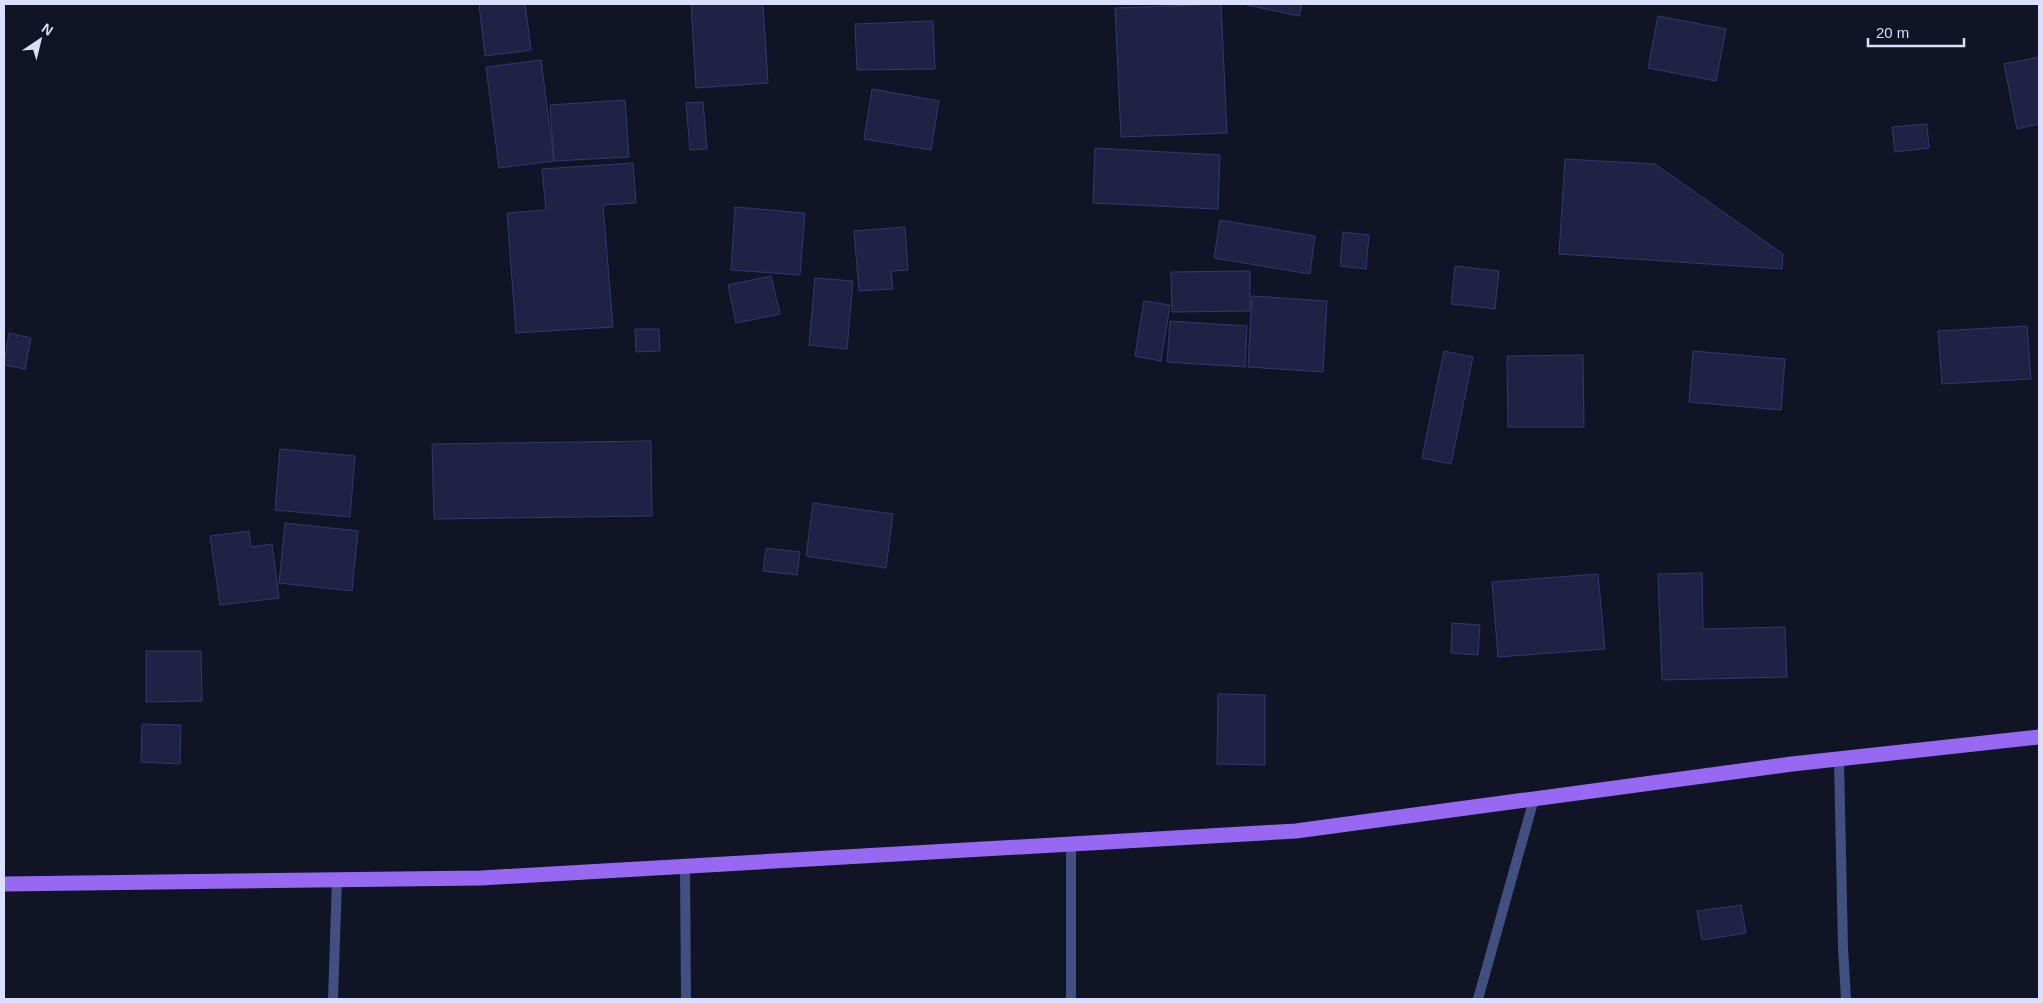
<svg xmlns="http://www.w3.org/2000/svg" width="2043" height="1003" viewBox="0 0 2043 1003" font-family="Arial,sans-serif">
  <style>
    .building { fill: #1f2245; stroke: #33386f }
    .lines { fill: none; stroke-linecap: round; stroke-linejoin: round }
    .street { stroke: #405080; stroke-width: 10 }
    .primary { stroke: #9769f3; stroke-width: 15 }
  </style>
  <rect width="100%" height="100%" fill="#111425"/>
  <!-- building -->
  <path class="building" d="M479 4H525L531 50 485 56Z
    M691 4H763L768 83 696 88Z
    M1221 4 1227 133 1121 137 1115 8Z
    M1242 4H1302L1299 16Z
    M1658 16 1726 29 1716 81 1648 68Z
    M933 21 935 69 857 70 855 24Z
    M2039 57V124L2017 129 2004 64Z
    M541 60 554 161 499 168 486 67Z
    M872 89 939 101 931 150 864 139Z
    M625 100 629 157 554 161 550 105Z
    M703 102 707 149 690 150 686 103Z
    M1927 124 1929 148 1895 152 1892 127Z
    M1095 148 1220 155 1218 209 1093 203Z
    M1565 159 1655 164 1783 254 1782 269 1559 254Z
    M633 163 636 203 603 205 613 327 516 333 507 213 546 210 542 169Z
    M735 207 805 213 800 275 731 270Z
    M1220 220 1315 236 1310 274 1214 258Z
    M905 227 908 270 891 271 893 289 859 291 854 231Z
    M1343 232 1369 235 1366 269 1340 266Z
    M1455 266 1499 271 1495 309 1451 304Z
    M1250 271V311L1172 312 1171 272Z
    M771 276 780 314 736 323 728 285Z
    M815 278 853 281 847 349 809 345Z
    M1252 296 1327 301 1323 372 1248 367Z
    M1144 301 1170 305 1161 361 1135 356Z
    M1170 321 1247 326 1245 367 1167 362Z
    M2027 326 2031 379 1942 384 1938 331Z
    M635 329H659L660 351 636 352Z
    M9 333 31 338 25 369 4 365Z
    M1444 351 1473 357 1451 464 1422 458Z
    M1693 351 1785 359 1781 410 1689 402Z
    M1583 355 1584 427H1508L1507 356Z
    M651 441 652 516 434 519 432 444Z
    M280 449 355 456 350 517 275 510Z
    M813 503 893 514 886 568 806 556Z
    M285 523 358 531 352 591 279 583Z
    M249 531 251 547 272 544 279 598 220 605 210 536Z
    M766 548 800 552 797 575 763 571Z
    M1702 573 1703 629 1785 627 1787 677 1662 680 1658 574Z
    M1598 574 1605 649 1498 657 1492 582Z
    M1452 623 1480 625 1478 655 1451 653Z
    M146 651H201L202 701 146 702Z
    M1218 694 1265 695V765L1217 764Z
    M142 724 181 725 180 764 141 762Z
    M1741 905 1746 933 1702 940 1697 911Z"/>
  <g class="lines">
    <!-- street -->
    <path class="street" d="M1839 759 1843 948 1846 999
      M1071 844V999
      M685 866 686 999
      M333 999 337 879
      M1478 999 1534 799"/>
    <!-- primary -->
    <path class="primary" d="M4 884 481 878 1296 831 1792 764 2039 737"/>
  </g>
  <!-- border -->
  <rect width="2043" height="1003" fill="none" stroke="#d9dffc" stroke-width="10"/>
  <!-- north arrow -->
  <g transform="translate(40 40) rotate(35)" stroke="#111425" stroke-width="4" paint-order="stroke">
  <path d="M0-4L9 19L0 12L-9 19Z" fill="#d9dffc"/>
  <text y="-8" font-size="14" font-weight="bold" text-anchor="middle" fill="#d9dffc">N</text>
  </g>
  <!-- scale -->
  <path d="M1868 38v8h96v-8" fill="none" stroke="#d9dffc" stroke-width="2.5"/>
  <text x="1876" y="38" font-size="15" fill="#d9dffc" stroke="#111425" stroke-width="4" paint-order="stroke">20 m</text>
</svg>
